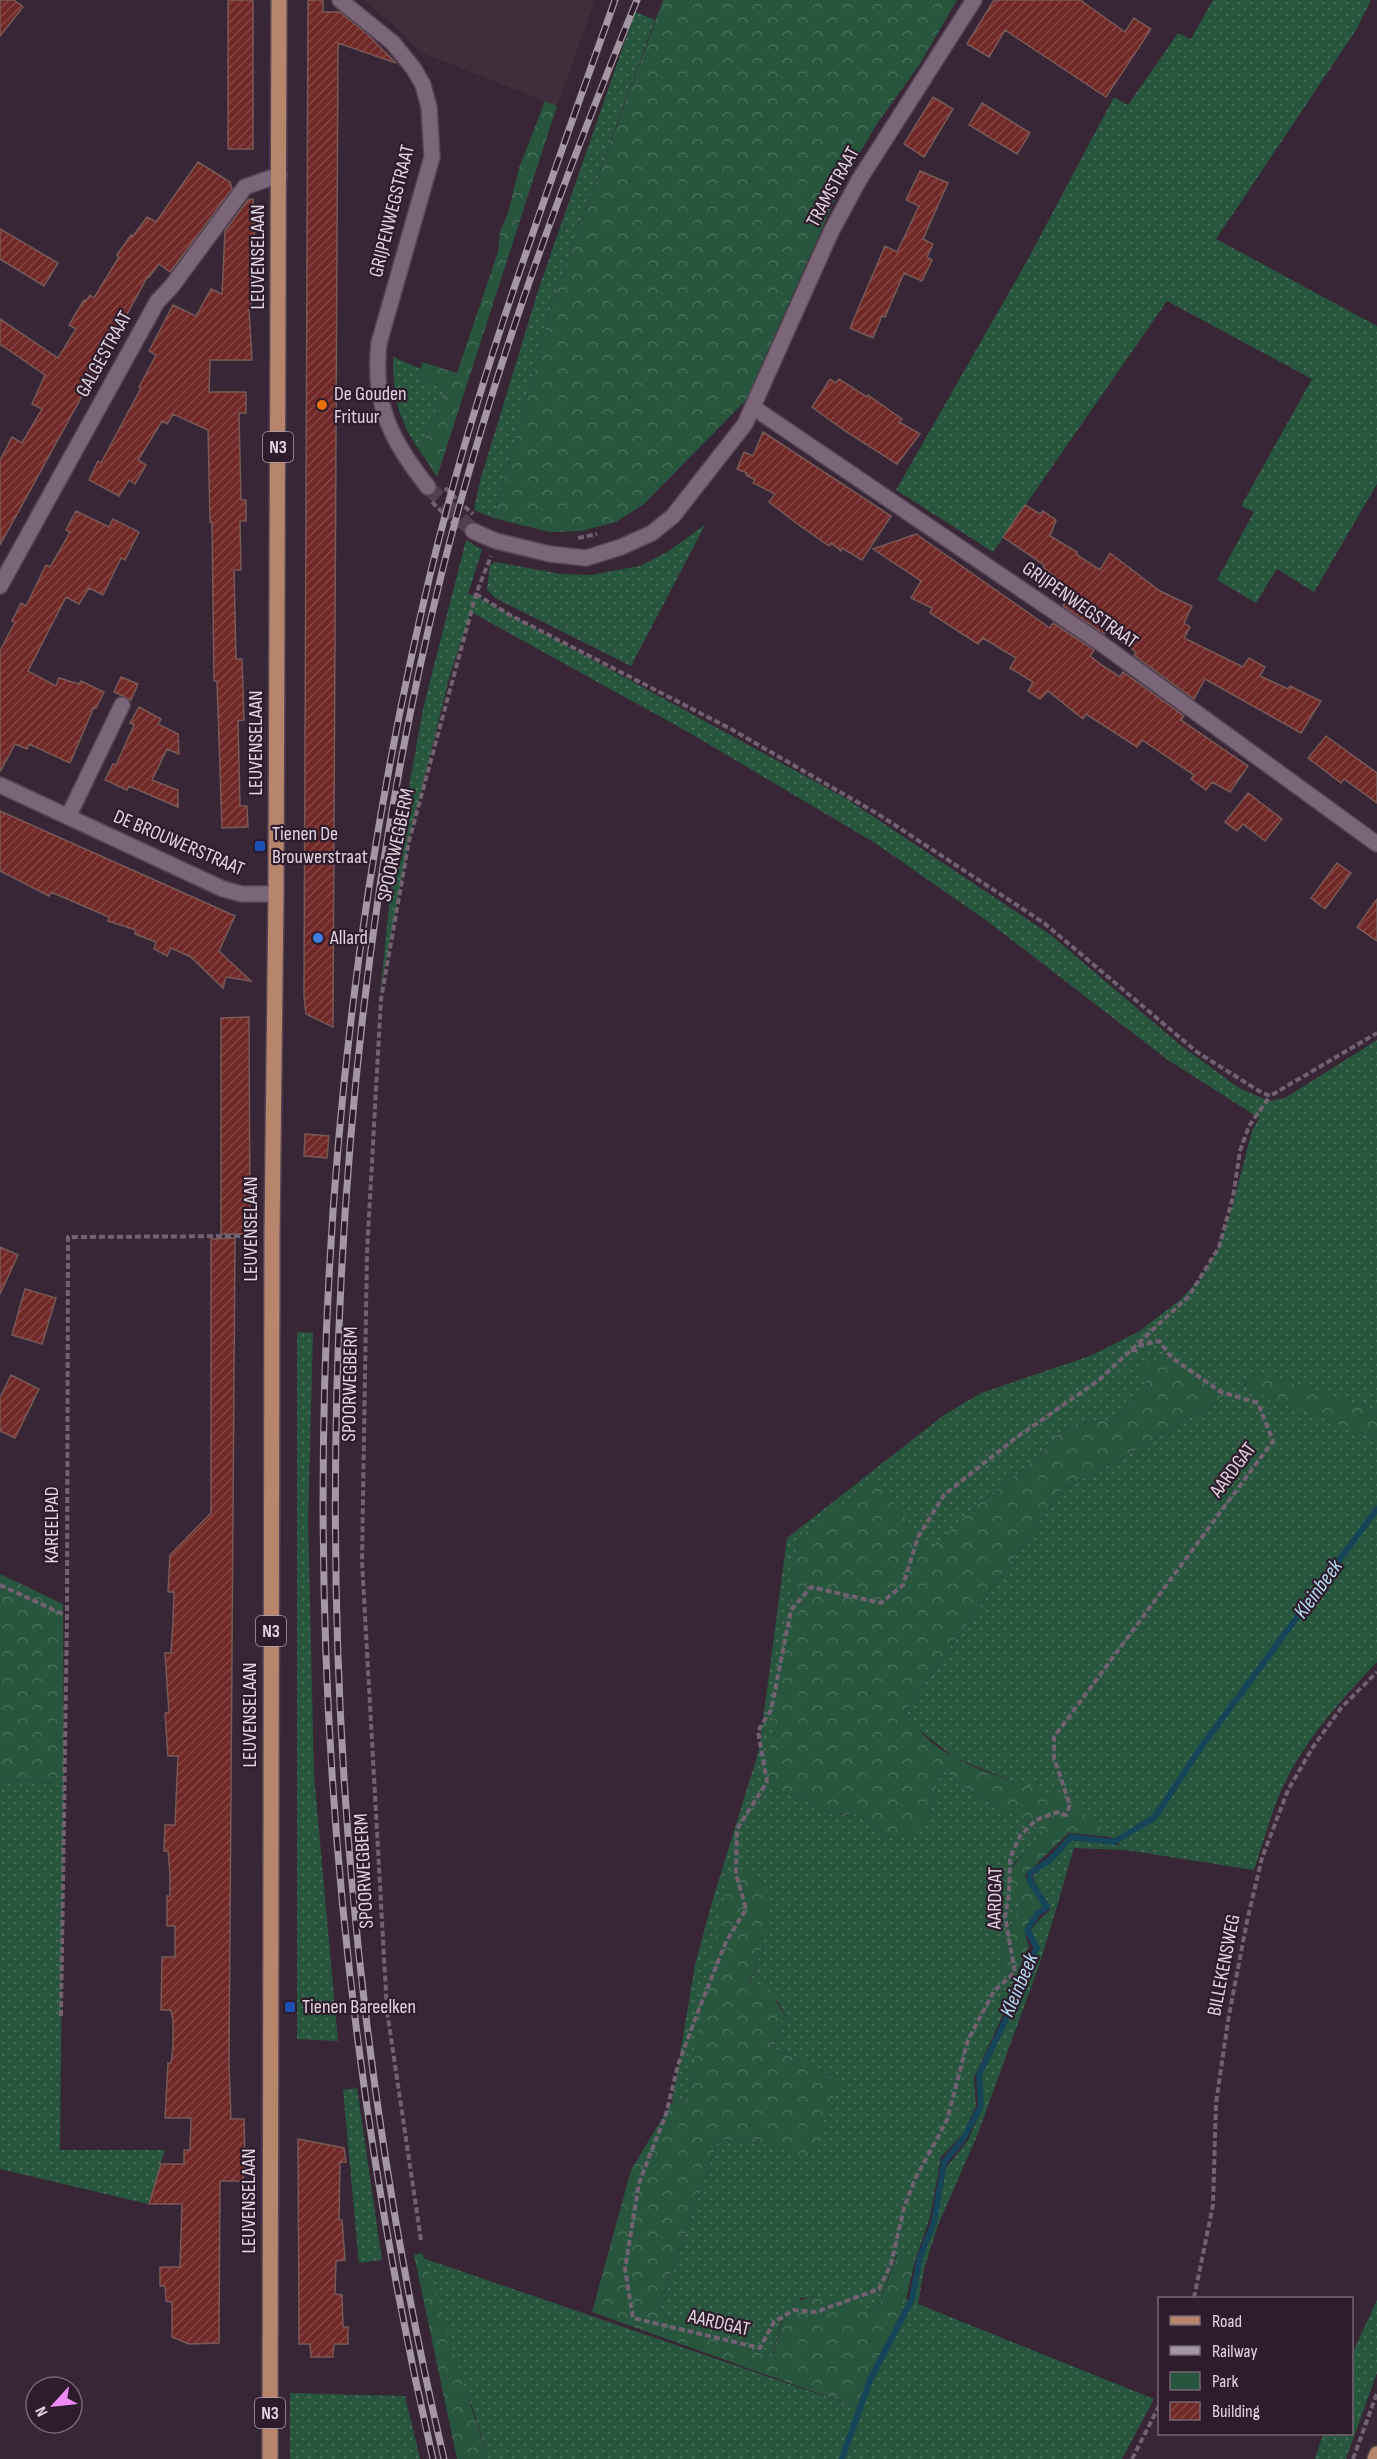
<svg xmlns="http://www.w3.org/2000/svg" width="1377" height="2459" viewBox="0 0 1377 2459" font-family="'Sofia Sans Condensed',sans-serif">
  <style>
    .commercial { fill: #3f2f3a }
    .green { fill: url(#green-dots) }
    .forest { fill: url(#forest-crowns) }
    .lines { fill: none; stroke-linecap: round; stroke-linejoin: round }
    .stream { stroke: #16455a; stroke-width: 6 }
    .building { fill: url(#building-hatch); stroke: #775957; stroke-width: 1.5 }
    .street-tunnel { stroke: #51404f; stroke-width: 15; stroke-dasharray: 15 8; stroke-linecap: butt }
    .street-casing { stroke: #554554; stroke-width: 18 }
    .primary-casing { stroke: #554554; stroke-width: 18 }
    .path { stroke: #726170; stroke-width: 4; stroke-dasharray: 6 3; stroke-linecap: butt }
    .street { stroke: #7b6679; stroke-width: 15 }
    .primary { stroke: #b7856c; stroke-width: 15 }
    .rail-casing { stroke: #a596a3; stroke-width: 7 }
    .rail { stroke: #2e1c2c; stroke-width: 4.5; stroke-dasharray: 14; stroke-linecap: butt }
    .food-dot { fill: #e8710a; stroke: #2e1c2c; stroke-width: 2 }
    .transit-dot { fill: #1a4fb4; stroke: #2e1c2c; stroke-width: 2 }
    .shop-dot { fill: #3f7fe0; stroke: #2e1c2c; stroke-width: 2 }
    .labels { text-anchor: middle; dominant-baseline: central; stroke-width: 4.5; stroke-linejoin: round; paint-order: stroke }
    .shield { fill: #2e1c2c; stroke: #ab9da9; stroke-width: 1.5 }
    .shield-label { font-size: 18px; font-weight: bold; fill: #e1d4df }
    .street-label { font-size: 20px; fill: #e1d4df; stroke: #2e1c2c }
    .poi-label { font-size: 20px; fill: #e1d4df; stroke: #2e1c2c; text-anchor: start }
    .water-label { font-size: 21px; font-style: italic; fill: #b3ddf3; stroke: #2e1c2c }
  </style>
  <defs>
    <pattern id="green-dots" width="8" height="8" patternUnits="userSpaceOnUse" patternTransform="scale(1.5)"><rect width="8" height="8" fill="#28553d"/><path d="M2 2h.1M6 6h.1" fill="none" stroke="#476d59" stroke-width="1.8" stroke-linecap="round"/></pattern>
    <pattern id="forest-crowns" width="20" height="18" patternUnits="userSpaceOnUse" patternTransform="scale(1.5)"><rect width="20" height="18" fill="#28553d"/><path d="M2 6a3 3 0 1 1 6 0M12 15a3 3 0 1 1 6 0" fill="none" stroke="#476d59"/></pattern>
    <pattern id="building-hatch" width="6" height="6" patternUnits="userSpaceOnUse" patternTransform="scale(1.5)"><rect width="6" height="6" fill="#712927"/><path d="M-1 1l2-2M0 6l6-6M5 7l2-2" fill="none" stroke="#854746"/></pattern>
  </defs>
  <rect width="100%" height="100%" fill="#382636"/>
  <!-- commercial -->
  <path class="commercial" d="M363 0H595L557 106 420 52 393 24Z"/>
  <!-- green -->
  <path class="green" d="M1213 0H1371L1356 30 1216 239 1377 326V484L1314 592 1277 569 1256 603 1217 580 1254 512 1241 506 1312 379 1167 301 993 552 896 490 1027 261 1114 97 1128 105 1178 33 1191 39Z
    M635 12 655 20 555 294 493 518 474 510 480 481 538 291Z
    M393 357 421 369 419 378 445 388 420 451C397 419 394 396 393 357Z
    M705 525 631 666 495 598 487 589 490 565 496 562 561 574 590 575 640 566 667 552Z
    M466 540 482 550 468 594 476 596 847 799 1051 935 1179 1044 1239 1088 1269 1101 1285 1098 1377 1040V1411L1258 1374 1243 1386 1377 1439V1662C1340 1701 1303 1742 1281 1791 1270 1816 1263 1844 1254 1870L1126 1850 1074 1848 1041 1960 977 2136 938 2225 924 2269 918 2304 1154 2399 1122 2459H488L474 2412 414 2255 856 2407 906 2299 913 2302 922 2255 932 2232 943 2188 945 2169 968 2140 983 2107 982 2075 1022 1989 1029 1967 1039 1946 1031 1930 1039 1920 1050 1910C1047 1897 1036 1889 1033 1876L1059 1853 1070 1840 1120 1845 1070 1804 955 1758 915 1727 906 1710 1063 1489 1130 1454 1226 1396 1144 1378 1150 1387 1131 1407 1112 1419 1075 1425 1053 1437 1041 1455 977 1505 931 1549 801 1535 796 1549 790 1609 765 1786 800 1797 832 1815 857 1814 891 1838 928 1819 939 1777 944 1771 976 1795 1044 1831 1012 1866 1017 1898 1024 1906 1021 1913 1004 1932 1001 1972 1016 1979V1986L974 2078 976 2106 963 2134 941 2157 930 2217 915 2261 896 2255 877 2311 816 2297 801 2298 781 2322 772 2357 669 2320 659 2307 719 2139 762 2143 809 2159 829 2075 791 2056 778 2052 774 2045 787 2019 778 2001 749 1985 764 1943 693 2070 686 2099 672 2102 695 1965 712 1902 759 1750 787 1538 944 1415 981 1393 1090 1356 1138 1332 1180 1300 1201 1277 1218 1248 1233 1204 1252 1131 1259 1118 1168 1060 987 921 875 843 688 732 471 612 450 675 409 841 380 995 391 887 423 709Z
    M297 1332 313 1333 308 1520 314 1775 338 2041 297 2039Z
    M0 1779 64 1785 60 2150H165L148 2204 0 2169Z
    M357 2088 382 2260 359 2263 343 2090Z
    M1377 2300V2373L1346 2459H1315L1323 2434H1352V2354Z
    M290 2393 405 2396 420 2459H290Z"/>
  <!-- forest -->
  <path class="forest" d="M663 0H957L920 64 876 125 841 186 746 400 644 504 616 522 581 531 550 532 493 518 555 294Z
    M545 101 557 106 437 477 420 451 445 388 419 378 422 362 457 373 498 252 500 232 508 213 519 168Z
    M1157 1358C1184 1356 1207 1381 1226 1396L1130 1454 1063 1489 906 1710C935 1770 1015 1775 1069 1803 1084 1811 1098 1826 1112 1837L1069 1833 1025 1875C1028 1888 1041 1894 1043 1907 1031 1918 1020 1931 1029 1946L1016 1979 1001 1972 1004 1932 1021 1913 1024 1906 1008 1887 1006 1875 1043 1831 976 1795 944 1771 939 1777 928 1819 918 1829 906 1838H891L857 1814 832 1815 800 1797 764 1786 790 1609 796 1549 801 1535 875 1480 931 1548 977 1505 1041 1455 1053 1437 1075 1425 1112 1419 1131 1407 1150 1387 1140 1372Z
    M1258 1373 1377 1411V1439L1243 1387Z
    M0 1574 63 1604 64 1785 0 1779Z
    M732 1864 770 1888 764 1943 749 1984 769 1989 787 2019 774 2045 778 2052C799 2058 822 2069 839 2083L809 2160 762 2143 719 2139 659 2307 669 2320 772 2357C777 2342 779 2326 786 2313 804 2282 851 2304 877 2311L897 2255 915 2261 906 2299 856 2407 592 2312 631 2170 672 2102 686 2099 693 2070 709 1963Z
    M422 2253 488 2459H457L414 2255Z"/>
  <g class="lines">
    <!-- stream -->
    <path class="stream" d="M842 2459 870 2380 912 2299 920 2257 934 2222 944 2162 963 2139 981 2106 979 2075 1016 1998 1027 1965 1037 1948 1027 1930 1038 1913 1047 1907 1030 1881V1873L1050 1860 1071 1837 1114 1842 1155 1817 1202 1746 1377 1509"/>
  </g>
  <!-- building -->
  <path class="building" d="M0 0H14L23 7 0 36Z
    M228 0H253V149H228Z
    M308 0H323V12H340L367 34 396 63 338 43 333 1027 306 1014 304 996Z
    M994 0H1080L1125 32 1134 18 1151 29 1106 97 1005 30 989 57 967 44Z
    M933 97 953 109 924 157 904 144Z
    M982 103 1030 133 1017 154 969 125Z
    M198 162 230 182 232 189 170 272 159 264 149 277 148 276 0 545V460L12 437 22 443 42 409 32 404 45 375 0 344V319L58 358 76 329 69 325 84 300 86 301 90 295 94 298 119 257 117 255 131 235 133 236 147 217 156 222Z
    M920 171 948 183 923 239 933 244 927 257 932 260 922 281 904 273 885 317 882 316 873 338 850 328 885 246 897 252 919 206 906 200Z
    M253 199 255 244 252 267 251 308 249 309 252 360H210L209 392H246V413H239L241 500H246V521H240L241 570H234L236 659H242L244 720 238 721 240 806H247L248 827 222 828 217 681H214L212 522H210L208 430 173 414 167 424 162 421 138 460 146 465 135 484 129 480 119 496 89 480 98 461 101 463 141 388 139 387 156 355 149 351 173 305 196 316 211 289 222 294 225 231 248 200Z
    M0 229 58 263 44 286 0 259Z
    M830 379 836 383 839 379 867 397 868 395 902 419 899 422 920 434 897 464 845 431 812 407Z
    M763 432 891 516 862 560 842 548 841 551 831 543 829 546 796 523 769 502 775 494 753 483 755 480 746 475 747 473 737 469 744 452 753 456Z
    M1025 505 1040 514 1043 511 1056 520 1050 536 1077 552V555L1100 570 1110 553 1160 591 1192 606 1184 623 1190 627 1184 638 1243 667 1249 658 1265 667 1260 676 1288 689 1290 686 1321 701 1301 733 1205 679 1194 699 1134 655 1136 652 1106 631 1104 634 1063 606 1072 591 1043 567 1044 565 1003 537Z
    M76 511 109 527 113 519 139 532 125 560 121 558 103 595 89 588 79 604 66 597 28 671 56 686 59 678 79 684 81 681 104 692 96 708 94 707 70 763 29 744 27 749 15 744 0 772V651L15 622 12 621 21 603 26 606 46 565 50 567 60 550 70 532 66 530Z
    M916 534 1050 628 1053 623 1094 650 1090 656 1103 666 1120 677 1123 672 1184 716 1181 720 1248 766 1230 792 1212 782 1206 790 1191 779 1194 775 1142 740 1137 747 1086 714 1083 719 1048 691 1040 699 1028 691 1033 682 1010 668 1016 658 983 638 978 644 930 613 932 608 911 598 921 581 873 549Z
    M121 677 138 684 131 700 114 692Z
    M139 707 161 719 158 724 178 734 179 754 167 749 152 780 178 790V807L129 786 127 790 105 780 113 764 116 765 134 725 130 723Z
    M1326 736 1377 773V803L1344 779 1341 783 1308 758Z
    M1248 793 1282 819 1265 841 1243 824 1237 831 1225 822Z
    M0 811 235 916 219 951 251 981 226 977 223 988 191 957 171 948 167 956 154 949 156 942 135 934 136 930 108 921 109 917 51 892 49 896 0 871Z
    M1337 863 1351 873 1325 909 1311 898Z
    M1377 899V941L1357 927Z
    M249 1017 250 1234H221V1018Z
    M305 1134 329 1136 327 1158 304 1156Z
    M235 1238 229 2064 231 2119H244L245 2165 243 2181H220L219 2343 189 2344 172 2337V2302L166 2301 165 2286H160V2267H180L182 2204H149L161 2164H184V2150H190L191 2118H165L168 2063H171L173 2046V2019L171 2010H161L162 1957H175V1926H167V1896H170V1874L168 1851H164L165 1825H175L178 1756H168L165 1713H169L165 1653H171L173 1622 174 1592H168L170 1555 211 1513V1239Z
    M0 1247 18 1255 0 1294Z
    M25 1289 56 1298 42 1344 12 1335Z
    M11 1375 39 1389 15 1438 0 1431V1398Z
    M298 2139 344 2148 346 2162H340L339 2220H342L345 2260 336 2261 335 2294 342 2295 343 2327H348V2344H334L333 2357H311L310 2344H299Z"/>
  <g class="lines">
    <!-- street-tunnel -->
    <path class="street-tunnel" d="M428 487 473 531"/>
    <!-- street casing -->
    <g class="street-casing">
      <path id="street" d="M340 0 393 43 414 69 423 85 429 107 432 157 379 343C372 403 391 441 428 487
        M754 408 1099 642 1377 844
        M473 531 496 541 550 554 586 558 621 547 652 533 673 516 745 424 831 232 859 180 974 0
        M0 586 157 302 172 286 245 187 279 175
        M0 785 223 889 242 894H276
        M68 817 122 705"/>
    </g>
    <!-- primary casing -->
    <g class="primary-casing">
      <path id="primary" d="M270 2459 272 1236 276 894 279 0
        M1375 2459 1377 2454"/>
    </g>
    <!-- path -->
    <path class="path" d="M445 488 473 514
      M432 502 458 528
      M578 538 597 534
      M476 594 510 615 729 728 878 814 1044 923 1197 1052 1259 1091 1270 1096 1377 1033
      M1131 1350H1136L1141 1345 1159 1341 1172 1358 1221 1392 1258 1403 1273 1441 1054 1737V1758L1070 1805 1066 1815 1057 1812 1036 1820 1020 1836 1010 1858 1009 1893 1005 1917 1015 1972 994 1991 968 2040 947 2120 915 2179 904 2208 891 2264 879 2289 816 2312 794 2310 774 2322 760 2348 633 2318 625 2269 639 2183 666 2114 678 2065 699 2009 726 1942 746 1909 736 1874 737 1829 767 1782 758 1731 771 1710 791 1610 811 1587 881 1603 903 1585 918 1537 944 1495 1013 1440 1099 1380 1189 1296 1219 1247 1233 1197 1240 1151 1249 1126 1270 1096
      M0 1585 67 1616
      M61 2016 67 1616 68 1237 257 1236
      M421 2240 387 2011 362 1561 367 1253 381 999 409 841 476 594 491 556
      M1194 2298 1213 2205 1216 2103 1228 2021 1247 1921 1262 1858 1288 1790 1313 1747 1341 1708 1377 1672
      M1132 2459 1160 2404
      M1353 2459 1377 2393"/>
    <!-- street -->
    <use href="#street" class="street"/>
    <!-- primary -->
    <use href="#primary" class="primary"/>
    <!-- rail casing -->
    <g class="rail-casing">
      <path id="rail" d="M433 2459C291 1843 283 1191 430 575 477 379 548 190 615 0
        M444 2459C354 2075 321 1677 341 1283 353 1044 384 805 442 572 491 376 560 187 637 0"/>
    </g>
    <!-- rail -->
    <use href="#rail" class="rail"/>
  </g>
  <!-- markers -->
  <circle class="food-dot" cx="322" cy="405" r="6"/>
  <g class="transit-dot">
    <rect x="254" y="840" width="12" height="12" rx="3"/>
    <rect x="284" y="2001" width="12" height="12" rx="3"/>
  </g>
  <circle class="shop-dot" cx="318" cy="938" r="6"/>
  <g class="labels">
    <!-- shield labels -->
    <g class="shield">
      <rect x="263" y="432" width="30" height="30" rx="4.5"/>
      <rect x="256" y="1616" width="30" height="30" rx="4.5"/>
      <rect x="255" y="2398" width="30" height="30" rx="4.5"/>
    </g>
    <g class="shield-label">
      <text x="278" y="447">N3</text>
      <text x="271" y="1631">N3</text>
      <text x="270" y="2413">N3</text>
    </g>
    <!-- street labels -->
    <g class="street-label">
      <text transform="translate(833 187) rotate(-61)">TRAMSTRAAT</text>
      <text transform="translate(392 211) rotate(-76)">GRIJPENWEGSTRAAT</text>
      <text transform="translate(258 257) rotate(-90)">LEUVENSELAAN</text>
      <text transform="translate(104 354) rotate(-61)">GALGESTRAAT</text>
      <text transform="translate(1080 605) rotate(35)">GRIJPENWEGSTRAAT</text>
      <text transform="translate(256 743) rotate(-90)">LEUVENSELAAN</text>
      <text transform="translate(179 843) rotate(23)">DE BROUWERSTRAAT</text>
      <text transform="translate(396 845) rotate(-78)">SPOORWEGBERM</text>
      <text transform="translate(251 1229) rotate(-90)">LEUVENSELAAN</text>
      <text transform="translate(350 1384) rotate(-89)">SPOORWEGBERM</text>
      <text transform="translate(1233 1470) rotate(-53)">AARDGAT</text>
      <text transform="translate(52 1525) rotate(-90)">KAREELPAD</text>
      <text transform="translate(250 1715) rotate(-90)">LEUVENSELAAN</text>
      <text transform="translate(364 1871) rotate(-93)">SPOORWEGBERM</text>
      <text transform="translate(995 1898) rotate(-89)">AARDGAT</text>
      <text transform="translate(1224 1965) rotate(-79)">BILLEKENSWEG</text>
      <text transform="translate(249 2201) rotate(-90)">LEUVENSELAAN</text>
      <text transform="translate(719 2323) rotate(13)">AARDGAT</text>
    </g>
    <!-- poi labels -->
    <g class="poi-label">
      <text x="334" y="394">De Gouden<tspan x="334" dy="23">Frituur</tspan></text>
      <text x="272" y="834">Tienen De<tspan x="272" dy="23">Brouwerstraat</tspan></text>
      <text x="330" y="938">Allard</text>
      <text x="302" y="2007">Tienen Bareelken</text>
    </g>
    <!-- water labels -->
    <g class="water-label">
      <text transform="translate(1318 1589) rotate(-54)">Kleinbeek</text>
      <text transform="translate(1019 1985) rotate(-67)">Kleinbeek</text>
    </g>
  </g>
  <!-- legend -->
  <rect x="1158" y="2297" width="195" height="138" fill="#2e1c2c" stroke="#766674" stroke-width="1.5"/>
  <rect x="1170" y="2316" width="30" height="9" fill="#b7856c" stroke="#766674" stroke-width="1.5"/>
  <text x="1212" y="2327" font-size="18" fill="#e1d4df">Road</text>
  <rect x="1170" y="2346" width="30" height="9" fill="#a596a3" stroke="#766674" stroke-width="1.5"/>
  <text x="1212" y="2357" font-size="18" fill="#e1d4df">Railway</text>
  <rect x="1170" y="2372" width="30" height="18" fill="#28553d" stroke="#766674" stroke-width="1.5"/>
  <text x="1212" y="2387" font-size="18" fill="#e1d4df">Park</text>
  <rect x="1170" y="2402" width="30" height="18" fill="url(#building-hatch)" stroke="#766674" stroke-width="1.5"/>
  <text x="1212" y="2417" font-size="18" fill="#e1d4df">Building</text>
  <!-- north arrow -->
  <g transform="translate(54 2405) rotate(243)"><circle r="28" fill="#2e1c2c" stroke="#766674" stroke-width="1.5"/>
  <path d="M0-4.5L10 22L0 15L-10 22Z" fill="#ef8bf7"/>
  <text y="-9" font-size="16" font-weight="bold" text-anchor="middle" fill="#e1d4df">N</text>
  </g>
</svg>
